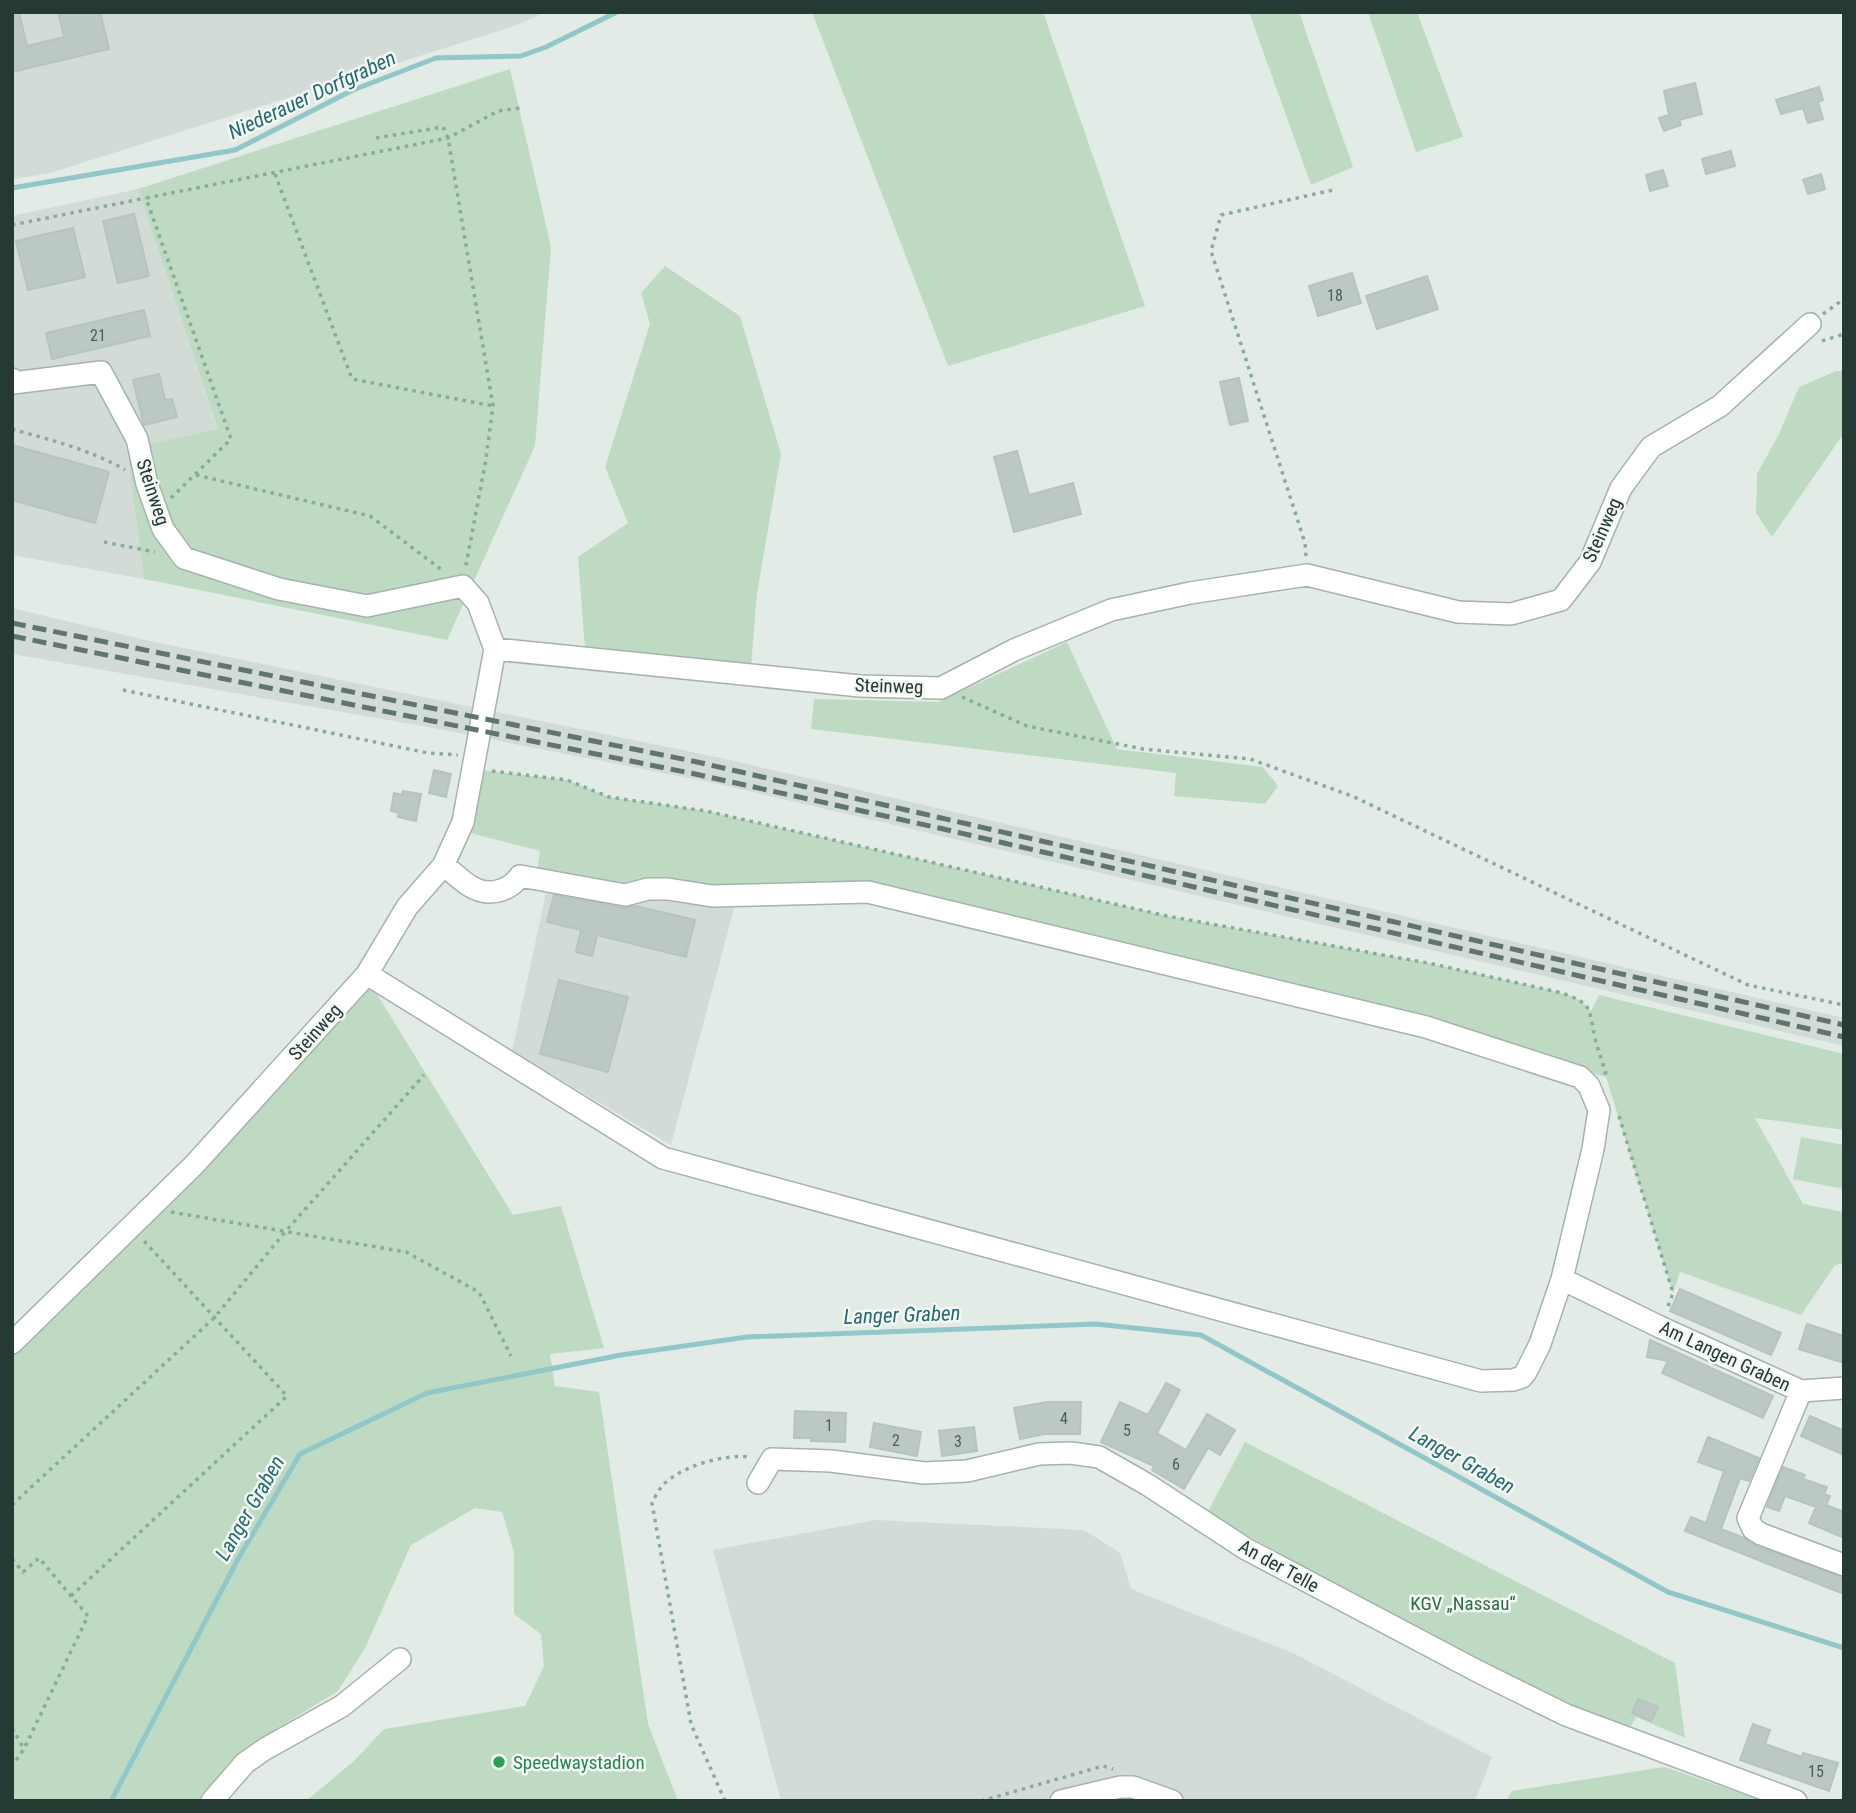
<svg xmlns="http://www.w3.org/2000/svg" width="1856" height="1813" viewBox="0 0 1856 1813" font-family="'Roboto Condensed',sans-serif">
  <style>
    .built { fill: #d2dbd6 }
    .green { fill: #bfdac3 }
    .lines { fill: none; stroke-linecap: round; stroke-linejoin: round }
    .stream { stroke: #92c7c9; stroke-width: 5 }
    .building { fill: #bcc9c2; stroke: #b6c4bd; stroke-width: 2 }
    .minor-casing { stroke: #a6b2ad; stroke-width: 24 }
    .path { stroke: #88ab9c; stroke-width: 3.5; stroke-dasharray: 3.5 5; stroke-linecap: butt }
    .minor { stroke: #fff; stroke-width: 21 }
    .rail { stroke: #60766d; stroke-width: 5; stroke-dasharray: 14 7; stroke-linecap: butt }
    .leisure-dot { fill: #2e9e5b; stroke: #f3f8f5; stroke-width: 2.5 }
    .labels { text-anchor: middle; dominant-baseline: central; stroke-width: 5; stroke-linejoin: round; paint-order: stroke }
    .number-label { font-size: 16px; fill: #4b5e56 }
    .street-label { font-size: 19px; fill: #253a32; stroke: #f3f8f5 }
    .park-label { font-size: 19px; fill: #346c44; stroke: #f3f8f5 }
    .leisure-label { font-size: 19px; fill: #27864d; stroke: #f3f8f5; text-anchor: start }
    .water-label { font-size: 21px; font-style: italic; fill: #276a6f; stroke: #f3f8f5 }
  </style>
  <rect width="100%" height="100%" fill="#e3ebe7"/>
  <!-- built -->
  <path class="built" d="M12 12H545L515 26 47 174 12 179Z
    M138 189 218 430 127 449 144 579 12 555V216Z
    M12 608 145 640 721 758 1844 1018V1046L714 783 428 727 12 654Z
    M547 888 669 901 735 905 671 1145 512 1051Z
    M876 1520 1084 1530 1120 1553 1131 1589 1293 1653 1492 1757 1475 1801H781L713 1550Z"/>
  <!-- green -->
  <path class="green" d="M812 12H1043L1145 306 948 366Z
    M1249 12H1299L1353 167 1311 185Z
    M1368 12H1417L1463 137 1416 152Z
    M510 69 551 247 535 446 447 640 144 579 127 449 218 429 138 189Z
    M665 266 740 316 781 454 757 593 751 667 585 648 578 557 628 523 605 467 650 324 641 293Z
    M1836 371H1844V433L1772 537 1756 513 1757 474 1779 434 1799 387Z
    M1067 642 1117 749 1263 767 1278 786 1265 804 1174 796 1176 773 811 729 814 699 938 702Z
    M472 769 567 780 609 797 706 811 1167 916 1428 963 1558 992C1571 996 1583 999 1591 1011L1599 995 1844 1054V1130L1755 1118 1803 1204 1844 1212V1263L1835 1265 1801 1315 1680 1272 1673 1293 1606 1077 867 889 751 891 634 883 610 884 537 872 540 851 459 830Z
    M368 987 375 991 513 1215 561 1206 604 1348 550 1354 555 1386 599 1392 648 1724 678 1801H306L354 1761 384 1729 525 1706 544 1666 541 1634 514 1614V1552L502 1512 475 1508 411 1545 365 1648 338 1691 241 1751 199 1801H12V1353L51 1316Z
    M1801 1137 1844 1145V1189L1793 1179Z
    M1245 1442 1675 1663 1685 1738 1636 1717 1628 1731 1446 1646 1207 1513Z
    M1664 1767 1765 1801H1506L1512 1791Z"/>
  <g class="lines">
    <!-- stream -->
    <path class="stream" d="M12 188 235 150 353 90 436 58 521 56 546 47 617 12
      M111 1801 238 1559 300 1454 427 1393 621 1355 747 1337 1096 1324 1201 1335 1668 1592 1844 1648"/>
  </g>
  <!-- building -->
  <path class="building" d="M12 12H19L27 46 64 37 58 12H100L109 49 12 72Z
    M1695 83 1702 114 1679 120 1681 125 1664 131 1659 118 1669 115 1664 91Z
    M1819 87 1823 100 1818 102 1823 119 1808 123 1803 108 1781 114 1776 100Z
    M1731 151 1735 166 1706 174 1702 159Z
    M1663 170 1668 186 1650 191 1646 175Z
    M1821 174 1825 189 1808 194 1803 180Z
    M134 214 149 276 118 283 103 221Z
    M73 228 85 277 28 290 16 241Z
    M1352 273 1361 303 1318 316 1309 286Z
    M1427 276 1438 309 1377 329 1366 296Z
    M144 310 150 336 52 359 46 333Z
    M159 374 165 400 172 399 177 417 144 425 133 380Z
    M1239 378 1248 421 1230 425 1220 382Z
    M12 445 109 472 95 523 12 500Z
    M1017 451 1029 495 1073 483 1081 514 1014 532 994 457Z
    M434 770 451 774 446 797 429 793Z
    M403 791 421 794 416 821 398 817 399 813 391 811 394 793 402 795Z
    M554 895 623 908 636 906 695 920 686 957 597 935 592 956 576 952 581 930 547 922Z
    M559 980 628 997 608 1072 540 1054Z
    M1680 1289 1781 1333 1771 1355 1670 1311Z
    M1807 1324 1844 1336V1363L1799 1349Z
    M1650 1340 1773 1396 1763 1418 1662 1373 1668 1361 1647 1357Z
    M1166 1383 1180 1390 1157 1433 1186 1450 1207 1414 1235 1430 1220 1455 1208 1448 1184 1489 1152 1470 1154 1466 1101 1442 1120 1402 1148 1415Z
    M1047 1402H1081L1080 1434H1044L1020 1439 1014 1408Z
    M795 1411 846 1413 845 1442 811 1441V1438H794Z
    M1810 1416 1844 1431V1455L1801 1436Z
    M874 1423 921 1432 917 1456 870 1447Z
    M974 1427 977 1451 942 1456 939 1431Z
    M1708 1437 1759 1458 1749 1481 1740 1478 1721 1529 1744 1538 1756 1546 1844 1578V1594L1685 1531 1691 1517 1706 1523 1724 1471 1698 1462Z
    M1783 1467 1805 1475 1803 1479 1827 1487 1824 1494 1830 1496 1826 1505 1844 1512V1538L1809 1523 1816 1507 1785 1496 1779 1511 1767 1507Z
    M1638 1699 1658 1707 1651 1721 1632 1713Z
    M1753 1724 1770 1730 1765 1744 1802 1757 1803 1753 1838 1763 1829 1791 1740 1760Z"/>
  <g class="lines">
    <!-- minor casing -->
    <g class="minor-casing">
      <path id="minor" d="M12 379 13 383 101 372 137 439 147 484 163 529 184 558 279 589 367 606 463 586 478 603 495 649
        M367 974 663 1158 1481 1381 1513 1380 1522 1377 1526 1372 1540 1344 1562 1279 1593 1149 1599 1110 1589 1086 1580 1077 1426 1027 868 892 712 896 668 889H648L625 895 520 876C509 892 487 897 470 886 460 880 453 871 443 866
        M1562 1279 1660 1327 1801 1391
        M12 1343 194 1165 367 974 407 907 443 866 463 822 495 649 860 686 941 688 1014 650 1111 610 1190 593 1307 575 1458 612 1511 614 1561 600 1590 562 1621 488 1651 447 1720 406 1810 324
        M1844 1388 1801 1391 1748 1518 1753 1529 1761 1534 1844 1565
        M758 1483 772 1459 831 1461 924 1473 967 1471 1039 1454 1071 1453 1099 1457 1148 1485 1246 1549 1479 1672 1566 1715 1796 1801
        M212 1801 245 1763 265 1749 342 1706 400 1659
        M1061 1801 1120 1787H1133L1172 1801"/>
    </g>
    <!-- path -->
    <path class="path" d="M376 138 443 127 448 138 493 406 485 465 465 570
      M275 174 352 379 493 406
      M12 225 146 198
      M1823 314 1844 299
      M1822 341 1844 334
      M12 429C50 440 92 450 125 470
      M196 475 370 516 442 570
      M171 498 231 439 146 198 448 138 498 111 522 108
      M104 542 155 552
      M1306 556 1305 543 1211 251 1221 215 1333 190
      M123 690 428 753 458 755
      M962 697 1027 726 1143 749 1250 759 1352 796 1748 985 1844 1005
      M492 771 567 780 609 797 706 811 1167 916 1428 963 1558 992C1593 1003 1588 1006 1595 1038 1598 1051 1603 1063 1606 1075
      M1619 1116 1673 1293 1667 1309
      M171 1212 406 1252 479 1292 511 1356
      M12 1505 214 1318 285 1232 424 1075
      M12 1559 23 1572 39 1558 88 1616 24 1749 12 1766
      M71 1596 287 1396 144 1241
      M12 1728 24 1749
      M725 1801 691 1724 652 1503C655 1497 659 1489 664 1484 684 1465 725 1454 751 1457
      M981 1801 1103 1766 1113 1769"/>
    <!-- minor -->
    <use href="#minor" class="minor"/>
    <!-- rail -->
    <path class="rail" d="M12 623 697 762 1844 1025
      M12 636 695 774 939 828 1844 1037"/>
  </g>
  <!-- markers -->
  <circle class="leisure-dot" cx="499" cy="1762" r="7"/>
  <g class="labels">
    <!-- number labels -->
    <g class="number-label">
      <text x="1335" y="295">18</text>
      <text x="98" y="335">21</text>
      <text x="1064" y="1418">4</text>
      <text x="829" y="1425">1</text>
      <text x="1127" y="1430">5</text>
      <text x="896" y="1440">2</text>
      <text x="958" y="1441">3</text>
      <text x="1176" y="1464">6</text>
      <text x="1816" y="1771">15</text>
    </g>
    <!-- street labels -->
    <g class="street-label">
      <text transform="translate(153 492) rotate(72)">Steinweg</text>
      <text transform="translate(1602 530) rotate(-66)">Steinweg</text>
      <text transform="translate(889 686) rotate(2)">Steinweg</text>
      <text transform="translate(315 1032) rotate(-48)">Steinweg</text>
      <text transform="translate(1725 1356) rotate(25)">Am Langen Graben</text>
      <text transform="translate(1279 1566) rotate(29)">An der Telle</text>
    </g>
    <!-- park labels -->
    <g class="park-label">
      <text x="1463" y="1603">KGV „Nassau“</text>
    </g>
    <!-- leisure labels -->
    <g class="leisure-label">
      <text x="513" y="1762">Speedwaystadion</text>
    </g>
    <!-- water labels -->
    <g class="water-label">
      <text transform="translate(312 95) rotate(-25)">Niederauer Dorfgraben</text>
      <text transform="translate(902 1315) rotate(-2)">Langer Graben</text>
      <text transform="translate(1462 1460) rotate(29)">Langer Graben</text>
      <text transform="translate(250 1508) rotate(-60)">Langer Graben</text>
    </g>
  </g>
  <!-- border -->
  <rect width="1856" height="1813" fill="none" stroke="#253a32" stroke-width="28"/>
</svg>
